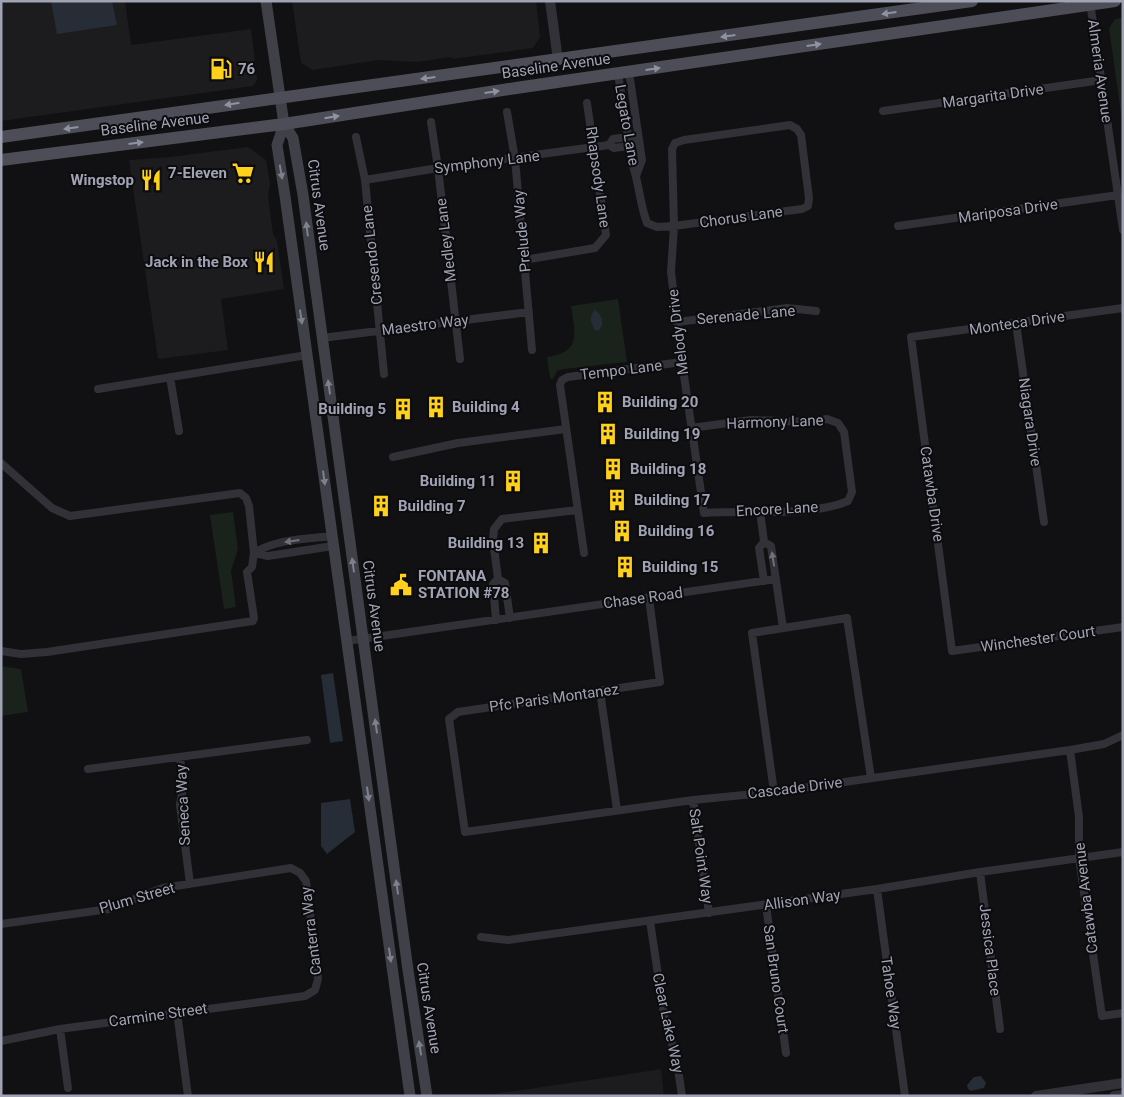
<svg xmlns="http://www.w3.org/2000/svg" width="1124" height="1097" viewBox="0 0 1124 1097" font-family="Roboto,sans-serif">
  <style>
    .built { fill: #1c1c1f }
    .green { fill: #1a221c }
    .water { fill: #262d37 }
    .lines { fill: none; stroke-linecap: round; stroke-linejoin: round }
    .minor { stroke: #313137; stroke-width: 8 }
    .tertiary { stroke: #313137; stroke-width: 10 }
    .secondary { stroke: #3f4048; stroke-width: 11 }
    .primary { stroke: #4d4d57; stroke-width: 12 }
    .oneway { fill: #8f92a1 }
    .oneway2 { fill: #7e808e }
    .oneway3 { fill: #6e707c }
    .labels { text-anchor: middle; dominant-baseline: central; stroke-width: 4; stroke-linejoin: round; paint-order: stroke }
    .street-label { font-size: 15px; fill: #a0a3b4; stroke: #0c0b0d }
    .poi-label { font-size: 15px; font-weight: bold; fill: #a0a3b4; stroke: #0c0b0d; text-anchor: start }
  </style>
  <rect width="100%" height="100%" fill="#111012"/>
  <!-- built -->
  <path class="built" d="M1 1H125L131 45 251 29 257 79 256 82 253 86 1 121Z
    M292 1H536L540 37 533 48 453 59 450 57 418 62 378 60 313 70 301 63Z
    M248 147 266 160 270 183 268 196 273 234 277 241 284 289 221 299 228 350 158 359 129 160 170 157Z
    M661 1069 664 1096H480L617 1076Z"/>
  <!-- green -->
  <path class="green" d="M1123 15V128L1109 28 1115 19 1122 18Z
    M618 299 627 362 564 369 557 371 553 379 550 378 547 357C582 352 575 333 571 306Z
    M233 512 238 549 231 571 236 607 224 609 210 515Z
    M1 666 21 669 28 712 1 716Z"/>
  <!-- water -->
  <path class="water" d="M51 1H112L117 25 57 34Z
    M595 310C603 316 605 324 598 331L594 329C591 320 588 318 595 310Z
    M333 673 343 741 330 743 321 675Z
    M350 799 355 832 327 854 321 846V803Z
    M981 1076 986 1083 984 1088 971 1091 968 1089 967 1085 974 1077Z"/>
  <g class="lines">
    <!-- minor -->
    <path class="minor" d="M1090 2 1123 230
      M629 72 642 160 636 176
      M618 74 633 166C639 184 640 204 647 223L657 227 674 226 802 209 808 206 809 198 801 135 797 129 790 125 684 140 675 143 672 149 674 226 671 272 682 362 704 513C746 510 811 517 848 501L852 492 844 432 838 423 827 419 810 422 751 420 691 428
      M883 111 1102 80
      M507 112 515 159 532 350
      M431 122 438 168 460 359
      M356 137 365 180 384 374
      M609 145 613 139 628 137 631 138
      M365 180 438 168 609 145 614 148 629 146 639 140
      M898 226 1118 195
      M524 260 595 248 606 235 587 103
      M1123 308 911 337 952 651 1123 627
      M677 322 787 308 816 311
      M1016 323 1044 522
      M322 338 529 312
      M170 377 179 431
      M98 389 307 355
      M393 457 458 443 566 429
      M1 463 52 508 70 516 240 493 246 498 249 506 254 553 252 567 247 572 254 618 253 621 47 652 21 654 1 651
      M760 511 764 542 759 548 764 581
      M764 542 771 546 783 628
      M254 553C277 539 306 539 332 536
      M254 553 268 556 333 546
      M584 553 560 385 562 380 568 377 682 362
      M498 579 493 540 494 529 502 519 577 510
      M498 579 505 583 510 618
      M649 598 660 682 458 712 449 719 465 832 693 800 774 792 1070 750 1104 744 1123 735
      M496 620 493 584 498 579
      M347 641 776 579
      M600 691 617 810
      M1070 750 1079 817V858L1102 1016 1123 1013
      M180 757 183 787 180 805 190 884
      M88 769 307 740
      M774 792 752 633 847 618 871 778
      M693 800 709 913
      M980 872 1000 1029
      M877 889 905 1096
      M766 905 786 1053
      M650 921 664 1015 677 1062 682 1096
      M1 924 109 909 163 888 291 868 300 873 306 881 318 979 315 990 305 996 60 1029 1 1041
      M481 937 508 940 877 889 980 872 1123 852
      M177 1012 188 1096
      M60 1029 68 1088"/>
    <!-- tertiary -->
    <path class="tertiary" d="M550 1 558 60
      M1036 1096 1123 1083
      M1114 1096 1123 1095"/>
    <!-- secondary -->
    <path class="secondary" d="M266 1 284 124 277 145 285 196 410 1096
      M284 124 293 138 303 195 408 970 427 1096"/>
    <!-- primary -->
    <path class="primary" d="M1 137 972 1
      M1 160 284 124 516 88 1115 1"/>
  </g>
  <!-- one-way arrows -->
  <defs><path id="oneway-solid" d="M-6-.8H1V-3.2L6.5 0L1 3.2V.8H-6Z" transform="scale(1.25)"/></defs>
  <g class="oneway">
    <use href="#oneway-solid" transform="translate(889 13) rotate(172)"/>
    <use href="#oneway-solid" transform="translate(728 36) rotate(172)"/>
    <use href="#oneway-solid" transform="translate(814 45) rotate(-8)"/>
    <use href="#oneway-solid" transform="translate(653 69) rotate(-8)"/>
    <use href="#oneway-solid" transform="translate(428 78) rotate(173)"/>
    <use href="#oneway-solid" transform="translate(492 92) rotate(-8)"/>
    <use href="#oneway-solid" transform="translate(232 104) rotate(171)"/>
    <use href="#oneway-solid" transform="translate(332 117) rotate(-9)"/>
    <use href="#oneway-solid" transform="translate(71 128) rotate(172)"/>
    <use href="#oneway-solid" transform="translate(136 143) rotate(-7)"/>
  </g>
  <g class="oneway2">
    <use href="#oneway-solid" transform="translate(281 172) rotate(80)"/>
    <use href="#oneway-solid" transform="translate(307 229) rotate(-97)"/>
    <use href="#oneway-solid" transform="translate(301 317) rotate(82)"/>
    <use href="#oneway-solid" transform="translate(329 387) rotate(-98)"/>
    <use href="#oneway-solid" transform="translate(324 478) rotate(82)"/>
    <use href="#oneway-solid" transform="translate(353 565) rotate(-98)"/>
    <use href="#oneway-solid" transform="translate(376 726) rotate(-98)"/>
    <use href="#oneway-solid" transform="translate(368 794) rotate(82)"/>
    <use href="#oneway-solid" transform="translate(397 887) rotate(-98)"/>
    <use href="#oneway-solid" transform="translate(390 955) rotate(82)"/>
    <use href="#oneway-solid" transform="translate(420 1048) rotate(-99)"/>
  </g>
  <g class="oneway3">
    <use href="#oneway-solid" transform="translate(292 541) rotate(172)"/>
    <use href="#oneway-solid" transform="translate(773 559) rotate(-99)"/>
  </g>
  <!-- icons -->
  <defs>
    <g id="fuel-bare" transform="scale(1.725)"><path d="M-5.5-6h7V0h2V4h1.3V-2.5L3-4.5l.8-.8L6-3V5H2.5V1h-1V6h-7ZM-4.2-4.7v3.2H.2V-4.7Z" fill="#ffd11b" stroke="#0c0b0d" stroke-width="2.5" paint-order="stroke"/></g>
    <g id="supermarket-bare" transform="scale(1.725)"><path d="M-6-5.5h2.5l.6 2H6L4.5 2H-2.5L-4.4-4H-6ZM-1.5 3.2a1.3 1.3 0 1 0 .1 0ZM3 3.2a1.3 1.3 0 1 0 .1 0Z" fill="#ffd11b" stroke="#0c0b0d" stroke-width="2.5" paint-order="stroke"/></g>
    <g id="restaurant-bare" transform="scale(1.725)"><path d="M-5-6h1v4h1v-4h1v4h1v-4h1v5L-1.5 .5V6h-2V.5L-5-1ZM5-6V6H3V1.5H1.5Q1.5-4 5-6Z" fill="#ffd11b" stroke="#0c0b0d" stroke-width="2.5" paint-order="stroke"/></g>
    <g id="building-bare" transform="scale(1.725)"><path d="M-4-6H4V6H1V3H-1V6H-4ZM-2.5-4.3h1.7v1.8h-1.7ZM.8-4.3h1.7v1.8H.8ZM-2.5-1h1.7V.8h-1.7ZM.8-1h1.7V.8H.8Z" fill="#ffd11b" stroke="#0c0b0d" stroke-width="2.5" paint-order="stroke"/></g>
    <g id="civic-bare" transform="scale(1.725)"><path d="M-.6-6.5H3V-4.5H.6V-3L4-1V1h2V6H-6V1h2V-1L-.6-3ZM-1.2 2.5V6h2.4V2.5Z" fill="#ffd11b" stroke="#0c0b0d" stroke-width="2.5" paint-order="stroke"/></g>
  </defs>
  <g fill-rule="evenodd">
    <use href="#fuel-bare" x="221" y="69"/>
    <use href="#supermarket-bare" x="243" y="173"/>
    <use href="#restaurant-bare" x="151" y="180"/>
    <use href="#restaurant-bare" x="264" y="262"/>
    <use href="#building-bare" x="605" y="402"/>
    <use href="#building-bare" x="436" y="407"/>
    <use href="#building-bare" x="403" y="409"/>
    <use href="#building-bare" x="608" y="434"/>
    <use href="#building-bare" x="613" y="469"/>
    <use href="#building-bare" x="513" y="481"/>
    <use href="#building-bare" x="617" y="500"/>
    <use href="#building-bare" x="381" y="506"/>
    <use href="#building-bare" x="622" y="531"/>
    <use href="#building-bare" x="541" y="543"/>
    <use href="#building-bare" x="625" y="567"/>
    <use href="#civic-bare" x="401" y="585"/>
  </g>
  <g class="labels">
    <!-- street labels -->
    <g class="street-label">
      <text transform="translate(556 66) rotate(-8)">Baseline Avenue</text>
      <text transform="translate(1100 71) rotate(82)">Almeria Avenue</text>
      <text transform="translate(993 96) rotate(-8)">Margarita Drive</text>
      <text transform="translate(155 124) rotate(-7)">Baseline Avenue</text>
      <text transform="translate(627 125) rotate(80)">Legato Lane</text>
      <text transform="translate(487 162) rotate(-7)">Symphony Lane</text>
      <text transform="translate(598 177) rotate(82)">Rhapsody Lane</text>
      <text transform="translate(319 205) rotate(82)">Citrus Avenue</text>
      <text transform="translate(1008 211) rotate(-8)">Mariposa Drive</text>
      <text transform="translate(741 217) rotate(-8)">Chorus Lane</text>
      <text transform="translate(522 231) rotate(-95)">Prelude Way</text>
      <text transform="translate(446 240) rotate(-97)">Medley Lane</text>
      <text transform="translate(372 255) rotate(-96)">Cresendo Lane</text>
      <text transform="translate(746 315) rotate(-5)">Serenade Lane</text>
      <text transform="translate(1017 323) rotate(-8)">Monteca Drive</text>
      <text transform="translate(425 325) rotate(-7)">Maestro Way</text>
      <text transform="translate(678 332) rotate(-97)">Melody Drive</text>
      <text transform="translate(621 370) rotate(-7)">Tempo Lane</text>
      <text transform="translate(775 422) rotate(-2)">Harmony Lane</text>
      <text transform="translate(1030 422) rotate(82)">Niagara Drive</text>
      <text transform="translate(932 494) rotate(82)">Catawba Drive</text>
      <text transform="translate(777 509) rotate(-3)">Encore Lane</text>
      <text transform="translate(643 598) rotate(-8)">Chase Road</text>
      <text transform="translate(374 606) rotate(82)">Citrus Avenue</text>
      <text transform="translate(1038 639) rotate(-8)">Winchester Court</text>
      <text transform="translate(554 698) rotate(-8)">Pfc Paris Montanez</text>
      <text transform="translate(795 788) rotate(-7)">Cascade Drive</text>
      <text transform="translate(183 805) rotate(-93)">Seneca Way</text>
      <text transform="translate(701 856) rotate(82)">Salt Point Way</text>
      <text transform="translate(137 898) rotate(-16)">Plum Street</text>
      <text transform="translate(1086 898) rotate(-97)">Catawba Avenue</text>
      <text transform="translate(802 900) rotate(-8)">Allison Way</text>
      <text transform="translate(311 931) rotate(-97)">Canterra Way</text>
      <text transform="translate(990 950) rotate(83)">Jessica Place</text>
      <text transform="translate(776 979) rotate(82)">San Bruno Court</text>
      <text transform="translate(891 993) rotate(82)">Tahoe Way</text>
      <text transform="translate(429 1008) rotate(81)">Citrus Avenue</text>
      <text transform="translate(158 1015) rotate(-8)">Carmine Street</text>
      <text transform="translate(668 1023) rotate(78)">Clear Lake Way</text>
    </g>
    <!-- poi labels -->
    <g class="poi-label">
      <text x="238" y="69">76</text>
      <text x="227" y="173" text-anchor="end">7-Eleven</text>
      <text x="134" y="180" text-anchor="end">Wingstop</text>
      <text x="248" y="262" text-anchor="end">Jack in the Box</text>
      <text x="622" y="402">Building 20</text>
      <text x="452" y="407">Building 4</text>
      <text x="386" y="409" text-anchor="end">Building 5</text>
      <text x="624" y="434">Building 19</text>
      <text x="630" y="469">Building 18</text>
      <text x="496" y="481" text-anchor="end">Building 11</text>
      <text x="634" y="500">Building 17</text>
      <text x="398" y="506">Building 7</text>
      <text x="638" y="531">Building 16</text>
      <text x="524" y="543" text-anchor="end">Building 13</text>
      <text x="642" y="567">Building 15</text>
      <text x="418" y="576">FONTANA<tspan x="418" dy="17">STATION #78</tspan></text>
    </g>
  </g>
  <!-- border -->
  <rect width="1124" height="1097" fill="none" stroke="#a0a3b4" stroke-width="5"/>
</svg>
